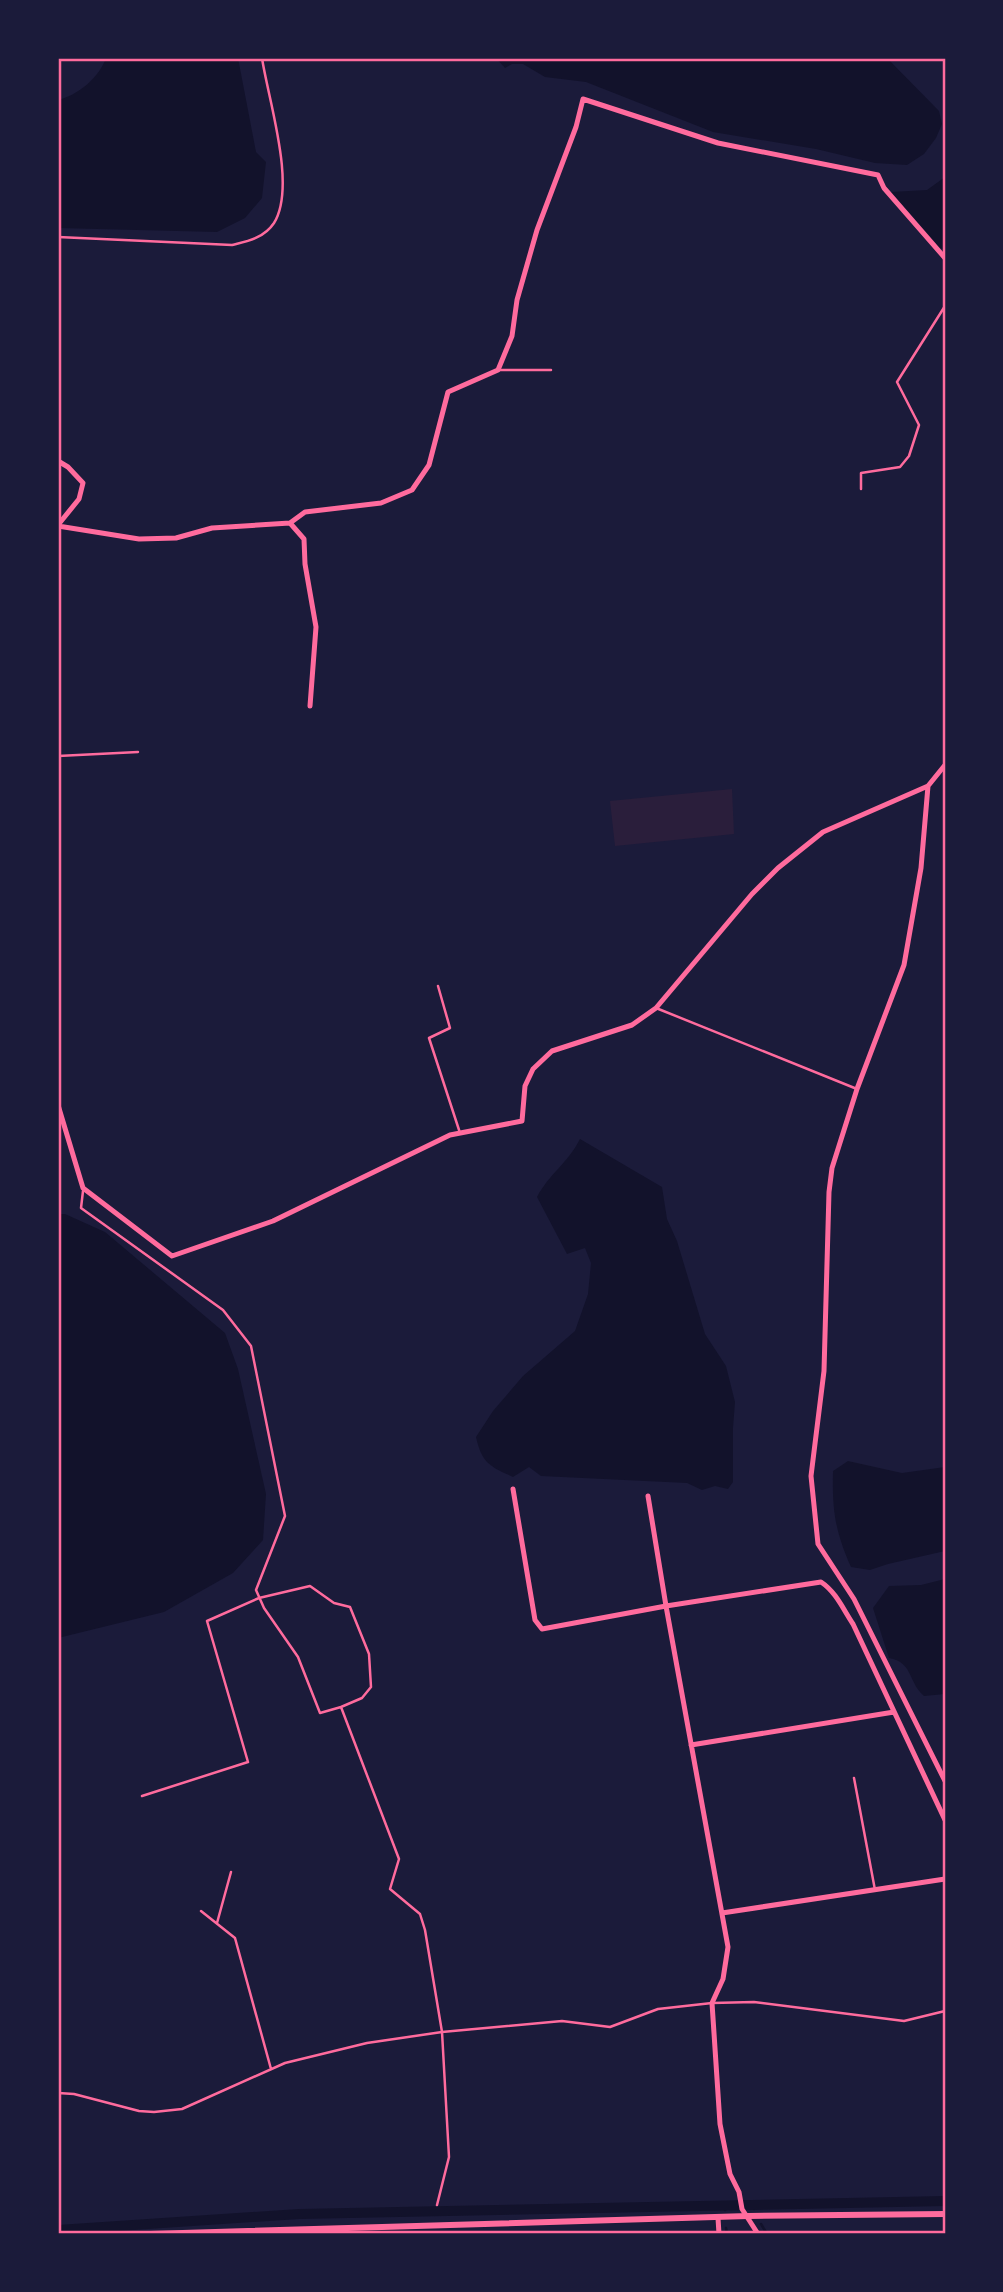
<svg xmlns="http://www.w3.org/2000/svg" width="1003" height="2292" viewBox="0 0 1003 2292" font-family="Signika,sans-serif">
  <style>
    .green { fill: #2a1e3b }
    .water { fill: #12122b }
    .lines { fill: none; stroke-linecap: round; stroke-linejoin: round }
    .stream { stroke: #12122b; stroke-width: 2.5 }
    .canal { stroke: #12122b; stroke-width: 10 }
    .service { stroke: #ff6b9d; stroke-width: 2.5 }
    .minor { stroke: #ff6b9d; stroke-width: 5 }
    .tertiary { stroke: #ff6b9d; stroke-width: 6 }
    .neatline { fill: none; stroke: #ff6b9d; stroke-width: 2.5 }
  </style>
  <rect width="100%" height="100%" fill="#1b1b3a"/>
  <!-- green -->
  <path class="green" d="M732 789 734 834 615 846 610 801Z"/>
  <!-- water -->
  <path class="water" d="M106 58H238L256 152 266 162 262 198 245 218 217 232 58 228V100C78 95 99 78 106 58Z
    M496 58H887L939 111 942 124 936 138 924 154 907 165 875 163 816 149 713 132 586 82 545 77 523 64H512L505 68Z
    M945 177V250L940 248 891 192 927 190Z
    M580 1139 662 1187 667 1219 677 1241 705 1334 726 1366 735 1402 733 1428V1482L728 1489 715 1486 702 1490 687 1483 541 1476 529 1467 513 1477C489 1466 482 1463 476 1437L493 1411 523 1376 575 1331 588 1294 591 1263 585 1248 567 1254 537 1197C549 1174 568 1163 580 1139Z
    M58 1214H65L105 1232 225 1333 238 1369 266 1494 263 1540 233 1573 164 1612 58 1638Z
    M848 1461 902 1473 945 1467V1551L888 1564 870 1570 851 1567C835 1531 832 1510 833 1471Z
    M945 1579V1694L924 1696C908 1682 913 1662 889 1658L873 1608 889 1586 921 1585Z"/>
  <g class="lines">
    <!-- stream -->
    <path class="stream" d="M724 2205 725 2210
      M751 2205 754 2209
      M761 2224 767 2234
      M726 2228 727 2234"/>
    <!-- canal -->
    <path class="canal" d="M58 2230 299 2214 945 2201"/>
    <!-- service -->
    <path class="service" d="M58 237 232 245C248 241 264 238 274 223 297 186 268 99 262 58
      M498 370H551
      M861 489V473L900 467 909 456 919 425 897 382 945 306
      M58 756 138 752
      M438 986 450 1028 429 1038 460 1133
      M656 1008 857 1089
      M83 1191 81 1208 223 1310 251 1346 285 1516 256 1590 264 1608 298 1657 320 1713 341 1707 399 1859 390 1889 420 1914 425 1930 442 2032 449 2157 437 2205
      M854 1778 875 1890
      M142 1796 248 1762 207 1621 259 1598 310 1586 334 1603 350 1607 369 1654 371 1687 362 1698 341 1707
      M201 1911 235 1938 271 2069
      M217 1923 231 1872
      M58 2093 74 2094 139 2111 154 2112 182 2109 285 2063 367 2043 442 2032 562 2021 610 2027 658 2009 712 2003 754 2002 904 2021 945 2011"/>
    <!-- minor -->
    <path class="minor" d="M58 461 68 467 83 483 79 499 58 525
      M290 523 304 539 305 564 316 627 310 706
      M58 526 139 539 176 538 212 528 290 523 305 512 381 503 412 490 429 465 448 392 498 370 512 336 517 300 537 230 576 127 583 99 718 143 878 175 884 188 945 258
      M928 786 921 868 904 965 857 1089 832 1168 829 1192 824 1371 811 1476 818 1544 854 1599 945 1781
      M58 1105 83 1188 172 1256 273 1221 450 1135 522 1121 525 1086 533 1069 552 1051 632 1025 656 1008 752 894 778 868 823 832 928 786 945 765
      M513 1489 535 1620 542 1629 666 1606 821 1582C836 1592 843 1609 853 1624L945 1820
      M648 1496 666 1606 728 1947 723 1979 712 2003 720 2124 730 2174 739 2192 742 2209 758 2234
      M691 1745 894 1712
      M722 1913 945 1879
      M718 2218 719 2234"/>
    <!-- tertiary -->
    <path class="tertiary" d="M150 2234 748 2216 945 2214"/>
  </g>
  <!-- border -->
  <rect width="1003" height="2292" fill="none" stroke="#1b1b3a" stroke-width="119"/>
  <rect x="60" y="60" width="884" height="2172" class="neatline"/>
</svg>
